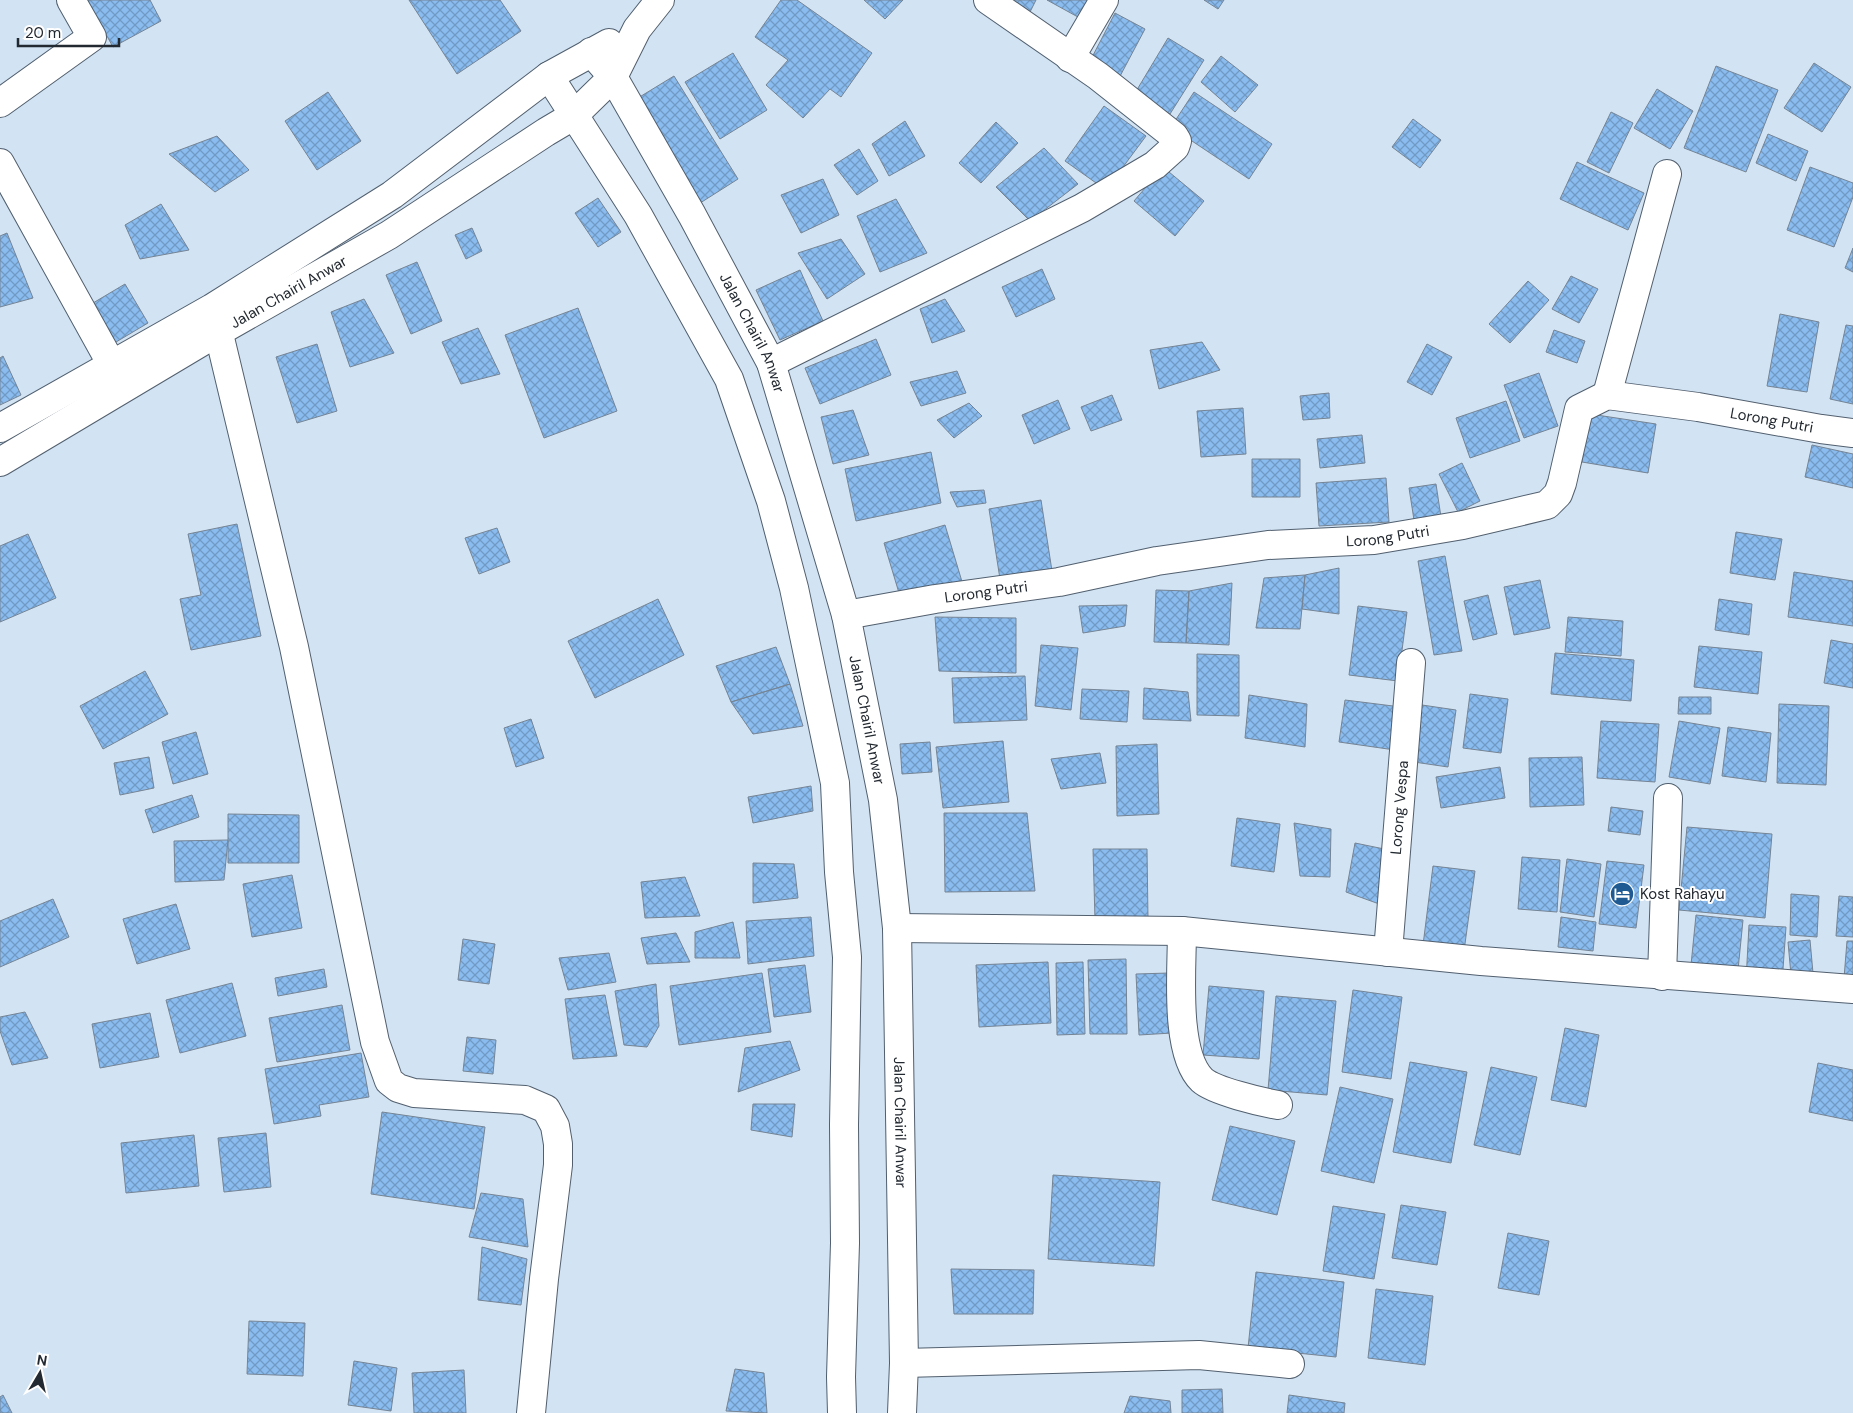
<svg xmlns="http://www.w3.org/2000/svg" width="1853" height="1413" viewBox="0 0 1853 1413" font-family="'DM Sans',sans-serif">
  <style>
    .building { fill: url(#building-cross-hatch); stroke: #758494 }
    .lines { fill: none; stroke-linecap: round; stroke-linejoin: round }
    .minor-casing { stroke: #515f6e; stroke-width: 30 }
    .secondary-casing { stroke: #515f6e; stroke-width: 30 }
    .minor { stroke: #fff; stroke-width: 28 }
    .secondary { stroke: #fff; stroke-width: 28 }
    .labels { text-anchor: middle; dominant-baseline: central; stroke-width: 4; stroke-linejoin: round; paint-order: stroke }
    .street-label { font-size: 15px; fill: #232930; stroke: #fff }
    .poi-label { font-size: 15px; fill: #232930; stroke: #fff; text-anchor: start }
  </style>
  <defs>
    <pattern id="building-cross-hatch" width="8" height="8" patternUnits="userSpaceOnUse" patternTransform="scale(1.25)"><rect width="8" height="8" fill="#8abcf0"/><path d="M0 0l8 8M0 8l8-8" fill="none" stroke="#7099c3"/></pattern>
  </defs>
  <rect width="100%" height="100%" fill="#d2e3f4"/>
  <!-- building -->
  <path class="building" d="M87 0H150L161 21 113 47Z
    M409 0H500L521 31 457 74Z
    M781 0H797L872 53 841 97 830 89 803 118 766 85 788 60 755 37Z
    M864 0H903L885 19Z
    M1008 0H1036L1030 12Z
    M1047 0H1099L1087 22Z
    M1204 0H1224L1218 9Z
    M1115 13 1145 29 1118 80 1088 65Z
    M1168 38 1204 60 1170 114 1135 93Z
    M733 53 767 110 720 139 685 82Z
    M1221 56 1258 85 1235 112 1201 82Z
    M1814 63 1851 87 1822 132 1784 108Z
    M1716 66 1778 90 1746 172 1684 148Z
    M674 76 738 179 697 205 633 101Z
    M1657 89 1693 111 1670 149 1634 128Z
    M328 92 361 141 317 170 285 121Z
    M1194 92 1272 144 1249 179 1171 127Z
    M1104 106 1146 136 1106 190 1065 161Z
    M1611 112 1633 123 1609 173 1587 162Z
    M1413 119 1441 140 1420 168 1392 147Z
    M905 121 925 156 889 176 872 144Z
    M996 122 1018 143 981 183 959 163Z
    M1768 134 1808 151 1796 181 1756 163Z
    M217 136 249 170 215 192 169 154Z
    M1044 148 1078 184 1030 221 996 187Z
    M859 149 878 181 857 195 834 165Z
    M1577 162 1644 193 1628 230 1560 199Z
    M1163 167 1204 201 1175 236 1134 201Z
    M1810 167 1853 183V197L1834 247 1787 230Z
    M823 179 839 215 801 233 781 195Z
    M598 198 621 232 598 247 575 213Z
    M896 199 927 253 880 272 857 216Z
    M161 204 189 250 140 259 125 225Z
    M472 228 482 251 466 259 455 235Z
    M7 233 33 298 0 307V236Z
    M841 239 865 274 827 299 798 253Z
    M1853 248V272L1845 268Z
    M417 262 442 321 411 334 386 275Z
    M1042 269 1055 299 1016 317 1002 287Z
    M800 270 823 321 780 340 756 290Z
    M1571 276 1598 289 1579 323 1552 309Z
    M1528 281 1549 300 1510 343 1489 324Z
    M125 284 148 323 111 345 88 306Z
    M364 299 394 353 350 367 331 312Z
    M945 299 965 331 932 343 920 309Z
    M578 308 617 411 544 438 505 335Z
    M1780 314 1819 322 1807 392 1767 386Z
    M1846 325 1853 326V404L1830 399Z
    M478 328 500 374 461 384 442 342Z
    M1554 330 1585 341 1577 363 1546 352Z
    M876 339 891 375 820 404 805 368Z
    M1202 342 1220 370 1159 389 1150 350Z
    M317 344 337 411 297 423 276 357Z
    M1427 344 1452 357 1432 395 1407 382Z
    M3 356 21 395 0 405V358Z
    M957 371 966 393 921 406 910 382Z
    M1539 373 1558 426 1524 438 1504 385Z
    M1329 393 1330 418 1303 420 1300 396Z
    M1112 395 1122 420 1091 431 1081 407Z
    M1058 400 1070 429 1034 444 1022 415Z
    M1506 401 1520 441 1470 458 1456 418Z
    M969 403 982 416 954 438 937 420Z
    M1243 408 1246 454 1201 457 1197 411Z
    M853 410 869 455 833 464 821 417Z
    M1590 414 1656 424 1648 473 1582 462Z
    M1362 435 1365 463 1320 468 1317 439Z
    M1812 445 1853 454V488L1805 477Z
    M931 452 941 503 856 521 845 469Z
    M1252 459H1300V497H1252Z
    M1462 463 1480 501 1458 512 1439 474Z
    M1386 478 1389 522 1319 526 1316 483Z
    M1436 484 1441 517 1414 520 1409 488Z
    M984 490 986 503 957 507 950 492Z
    M1041 500 1052 571 1000 579 989 509Z
    M237 524 261 636 191 650 180 599 201 595 188 534Z
    M945 525 963 585 902 603 884 543Z
    M497 528 510 562 479 574 465 538Z
    M1736 532 1782 539 1775 580 1730 573Z
    M28 534 56 598 0 622V546Z
    M1445 556 1462 651 1434 655 1418 561Z
    M1339 568V614L1302 609 1305 575Z
    M1794 572 1853 581V626L1788 617Z
    M1305 575 1300 629 1256 628 1264 578Z
    M1540 580 1550 628 1514 635 1504 587Z
    M1232 583 1229 645 1186 643 1189 591Z
    M1156 590 1189 591 1186 643 1154 642Z
    M1488 595 1497 634 1473 640 1464 601Z
    M658 599 684 655 595 698 568 641Z
    M1719 599 1752 604 1749 635 1715 630Z
    M1127 605 1125 626 1083 633 1079 606Z
    M1358 606 1407 612 1398 681 1349 675Z
    M935 617 1016 618V673L939 671Z
    M1568 617 1623 621 1621 656 1565 652Z
    M1831 640 1853 644V688L1824 683Z
    M1041 645 1078 648 1071 710 1035 706Z
    M1699 646 1762 652 1758 694 1694 687Z
    M776 647 790 684 731 702 716 666Z
    M1555 653 1634 660 1631 701 1551 694Z
    M1197 654 1239 655V716L1197 715Z
    M145 671 168 714 103 749 80 706Z
    M1025 676 1027 720 954 723 952 678Z
    M790 684 803 726 753 734 731 702Z
    M1144 688 1188 692 1191 721 1143 719Z
    M1082 689 1129 691 1127 722 1080 719Z
    M1470 694 1508 699 1501 753 1463 748Z
    M1249 695 1307 704 1305 747 1245 738Z
    M1679 697H1711V714H1678Z
    M1345 700 1401 707 1395 750 1339 742Z
    M1779 704 1829 706 1826 785 1777 783Z
    M1422 705 1456 710 1448 767 1414 762Z
    M531 719 544 758 516 767 504 728Z
    M1601 721 1659 724 1655 782 1597 778Z
    M1679 721 1720 728 1710 784 1669 777Z
    M1728 727 1771 733 1766 782 1722 776Z
    M196 732 208 774 173 784 162 742Z
    M1003 741 1009 802 943 808 936 747Z
    M930 742 932 772 902 774 900 744Z
    M1157 744 1159 814 1117 816 1116 746Z
    M1100 753 1106 783 1061 789 1051 759Z
    M149 757 154 788 120 795 114 763Z
    M1582 757 1584 805 1530 807 1529 758Z
    M1500 767 1505 798 1441 808 1436 777Z
    M811 786 813 811 753 823 748 797Z
    M192 795 199 817 153 833 145 810Z
    M1611 807 1643 811 1640 835 1608 831Z
    M944 813H1027L1035 891 945 892Z
    M228 814 299 815V863H228Z
    M1237 818 1280 824 1274 872 1231 866Z
    M1294 823 1331 829 1330 877 1300 876Z
    M1687 827 1772 834 1765 918 1679 910Z
    M228 840 224 880 175 882 174 841Z
    M1355 843 1394 851 1382 905 1346 892Z
    M1093 849H1147L1148 919 1095 920Z
    M1522 857 1560 860 1557 912 1518 909Z
    M1567 859 1601 864 1594 917 1560 912Z
    M1607 861 1644 865 1636 928 1599 924Z
    M753 863 794 864 798 898 753 903Z
    M1433 866 1475 871 1464 951 1423 945Z
    M292 875 302 928 252 937 243 884Z
    M685 877 700 916 645 918 641 882Z
    M1791 894 1819 896 1817 937 1790 935Z
    M1839 896 1853 897V937L1836 936Z
    M53 899 69 937 0 967V921Z
    M176 904 190 949 137 964 123 919Z
    M1696 915 1743 920 1738 970 1691 965Z
    M811 917 814 956 748 964 746 921Z
    M1561 917 1596 922 1593 951 1558 947Z
    M733 922 740 958H695V932Z
    M1749 925 1786 927 1782 983 1746 981Z
    M676 933 690 962 647 964 641 938Z
    M463 939 495 944 489 984 458 980Z
    M1810 940 1813 973 1791 975 1788 942Z
    M1847 941H1853V978H1844Z
    M609 953 616 982 568 990 559 958Z
    M1126 959 1127 1034H1090L1088 960Z
    M1048 962 1051 1023 979 1027 976 965Z
    M1083 962 1085 1034 1057 1035 1056 963Z
    M805 965 811 1012 774 1017 768 969Z
    M324 969 327 987 278 996 275 978Z
    M762 973 771 1032 679 1045 670 986Z
    M1169 973 1172 1033 1139 1035 1136 974Z
    M232 983 246 1036 180 1053 166 1000Z
    M656 984 659 1026 647 1047 624 1045 615 991Z
    M1209 986 1264 991 1259 1059 1203 1055Z
    M1353 990 1402 997 1391 1079 1342 1072Z
    M605 995 617 1056 573 1059 565 999Z
    M1276 996 1336 1001 1327 1095 1268 1090Z
    M342 1005 350 1050 277 1062 269 1018Z
    M25 1012 48 1058 12 1065 0 1031V1017Z
    M150 1013 159 1057 100 1068 92 1024Z
    M1565 1028 1599 1035 1586 1107 1551 1100Z
    M467 1037 496 1040 493 1074 463 1071Z
    M790 1041 800 1070 738 1092 745 1048Z
    M361 1053 369 1097 319 1105 321 1116 274 1124 265 1069Z
    M1410 1062 1467 1072 1451 1163 1393 1152Z
    M1818 1063 1853 1070V1121L1809 1112Z
    M1491 1067 1537 1077 1520 1155 1474 1145Z
    M1340 1087 1393 1099 1374 1183 1321 1171Z
    M753 1104H795L792 1137 751 1130Z
    M382 1112 485 1127 474 1209 371 1194Z
    M1230 1126 1295 1141 1277 1215 1212 1200Z
    M266 1133 271 1187 224 1192 218 1138Z
    M194 1135 199 1186 126 1193 121 1143Z
    M1053 1175 1160 1182 1154 1266 1048 1259Z
    M481 1193 523 1199 528 1247 469 1237Z
    M1401 1205 1446 1212 1437 1265 1392 1258Z
    M1333 1206 1385 1214 1374 1279 1323 1271Z
    M1508 1233 1549 1241 1539 1295 1498 1288Z
    M482 1247 527 1259 521 1305 478 1300Z
    M951 1269 1034 1270 1033 1314H954Z
    M1256 1272 1344 1282 1336 1357 1248 1348Z
    M1376 1289 1433 1296 1425 1365 1368 1358Z
    M249 1321 305 1323 303 1376 247 1374Z
    M354 1361 397 1368 391 1411 348 1405Z
    M735 1369 764 1373 767 1413 726 1411Z
    M464 1370 466 1413H414L412 1373Z
    M1222 1389 1223 1413H1182V1390Z
    M3 1395 12 1413H0V1397Z
    M1289 1395 1345 1403 1344 1413H1287Z
    M1130 1396 1170 1401 1171 1413H1124Z"/>
  <g class="lines">
    <!-- minor casing -->
    <g class="minor-casing">
      <g id="minor">
        <path d="M1070 58 1104 0"/>
        <path d="M0 103 92 37 71 0"/>
        <path d="M0 163 112 365"/>
        <path d="M213 309 294 647 375 1042 389 1081 398 1088 414 1093 525 1100 546 1109 555 1126 558 1144V1165L544 1279 531 1413"/>
        <path d="M771 363 1082 208 1155 165 1175 147 1177 141 1174 136 1098 76 988 0"/>
        <path d="M1607 395 1667 174"/>
        <path id="s1" d="M846 615 935 599 1059 582 1157 561 1268 545 1374 540 1463 525 1547 505 1558 494 1562 483 1579 409 1607 395 1698 407 1821 429 1853 433"/>
        <path d="M897 928 1182 931 1481 961 1853 989"/>
        <path d="M1182 931C1182 969 1174 1053 1202 1080 1214 1091 1261 1102 1278 1105"/>
        <path id="s2" d="M1388 952 1411 663"/>
        <path d="M1662 976 1668 798"/>
        <path d="M904 1363 1199 1355 1290 1364"/>
      </g>
    </g>
    <!-- secondary casing -->
    <g class="secondary-casing">
      <g id="secondary">
        <path id="s3" d="M591 52 613 77 692 215 771 363 846 615 883 800 897 928 904 1363 902 1413"/>
        <path d="M549 76 638 215 729 379 771 501 794 588 835 783 839 872 847 957 844 1125 845 1243 841 1377 842 1413"/>
        <path d="M0 428 212 308 392 195 549 76 609 43"/>
        <path id="s4" d="M0 462 218 332 389 235 546 132 573 116 613 77 637 29 660 0"/>
      </g>
    </g>
    <!-- minor -->
    <use href="#minor" class="minor"/>
    <!-- secondary -->
    <use href="#secondary" class="secondary"/>
  </g>
  <!-- icons -->
  <defs>
    <g id="hotel-disc" transform="scale(1.25)"><circle r="9.5" fill="#1f5b92" stroke="#fff"/><path d="M-6-4.5h1.5V1H6V5H4.5V3h-9V5H-6ZM-4 0a1.8 1.8 0 1 1 3.6 0ZM.5 0V-2.5h3Q6-2.5 6 0Z" fill="#fff"/></g>
  </defs>
  <g fill-rule="evenodd">
    <use href="#hotel-disc" x="1622" y="894"/>
  </g>
  <g class="labels">
    <!-- street labels -->
    <g class="street-label">
      <text stroke="none"><textPath href="#s4" startOffset="335">Jalan Chairil Anwar</textPath></text>
      <text stroke="none"><textPath href="#s3" startOffset="325">Jalan Chairil Anwar</textPath></text>
      <text stroke="none"><textPath href="#s1" startOffset="1012">Lorong Putri</textPath></text>
      <text stroke="none"><textPath href="#s1" startOffset="548">Lorong Putri</textPath></text>
      <text stroke="none"><textPath href="#s1" startOffset="142">Lorong Putri</textPath></text>
      <text stroke="none"><textPath href="#s3" startOffset="730">Jalan Chairil Anwar</textPath></text>
      <text stroke="none"><textPath href="#s2" startOffset="145">Lorong Vespa</textPath></text>
      <text stroke="none"><textPath href="#s3" startOffset="1135">Jalan Chairil Anwar</textPath></text>
    </g>
    <!-- poi labels -->
    <g class="poi-label">
      <text x="1640" y="894">Kost Rahayu</text>
    </g>
  </g>
  <!-- north arrow -->
  <g transform="translate(40 1373) rotate(9)" stroke="#ffffff" stroke-width="4" paint-order="stroke">
  <path d="M0-4L9 19L0 12L-9 19Z" fill="#232930"/>
  <text y="-8" font-size="14" font-weight="bold" text-anchor="middle" fill="#232930">N</text>
  </g>
  <!-- scale -->
  <path d="M18 38v8h101v-8" fill="none" stroke="#232930" stroke-width="2.5"/>
  <text x="25" y="38" font-size="15" fill="#232930" stroke="#ffffff" stroke-width="4" paint-order="stroke">20 m</text>
</svg>
